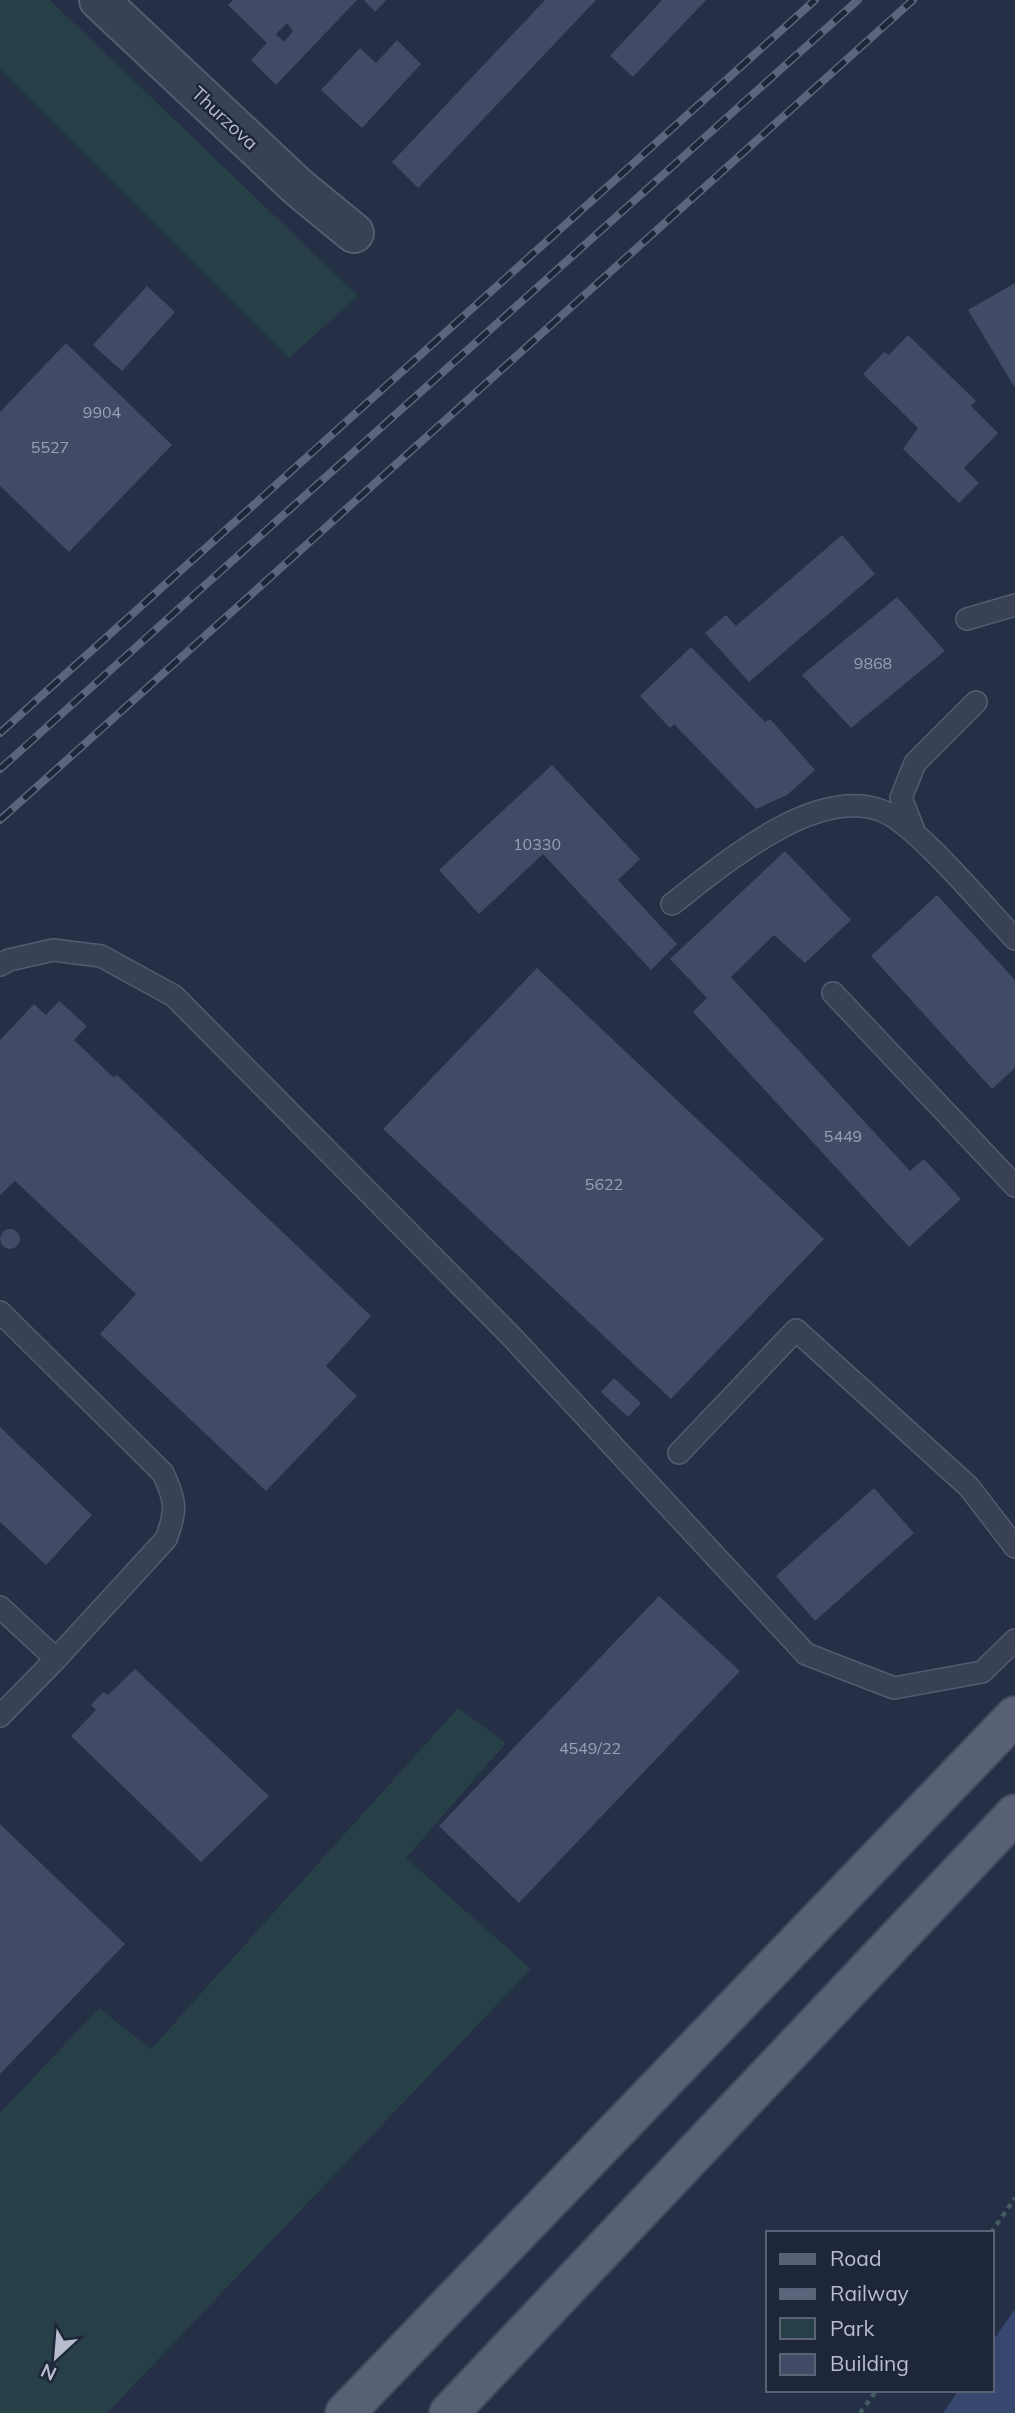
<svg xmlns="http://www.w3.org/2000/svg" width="1015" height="2413" viewBox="0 0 1015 2413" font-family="Mulish,sans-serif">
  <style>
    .green { fill: #273f47 }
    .water { fill: #37476e }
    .building { fill: #414b66; fill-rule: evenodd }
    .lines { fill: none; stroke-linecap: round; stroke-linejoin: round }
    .lane-casing { stroke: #555c6f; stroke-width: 24 }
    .street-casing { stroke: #555c6f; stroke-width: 42 }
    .primary-casing { stroke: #434a5e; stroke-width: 42 }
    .path { stroke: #455c62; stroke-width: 4.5; stroke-dasharray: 5 5; stroke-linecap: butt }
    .lane { stroke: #394155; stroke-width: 21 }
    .street { stroke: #394155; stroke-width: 38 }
    .primary { stroke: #576075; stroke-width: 38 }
    .rail-casing { stroke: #5b657c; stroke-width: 8 }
    .rail { stroke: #1e263a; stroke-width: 5; stroke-dasharray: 16; stroke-linecap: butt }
    .labels { text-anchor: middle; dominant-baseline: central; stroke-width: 5; stroke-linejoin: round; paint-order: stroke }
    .number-label { font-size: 16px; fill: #9aa0b4 }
    .street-label { font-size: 19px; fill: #b7bdce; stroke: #1e263a }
  </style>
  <rect width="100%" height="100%" fill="#252f46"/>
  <!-- green -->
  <path class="green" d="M0 0H50L358 296 289 358 0 69Z
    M458 1708 506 1743 406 1858 531 1969 107 2413H0V2113L99 2008 151 2049Z"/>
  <!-- water -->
  <path class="water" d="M1015 2309V2413H943L959 2390H992V2342Z"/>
  <!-- building -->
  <path class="building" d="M233 0H357L276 85 251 60 267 43 228 5ZM287 23 293 31 284 42 276 34Z
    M364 0H386L375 12Z
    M545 0H596L418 188 392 162Z
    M662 0H706L633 77 610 56Z
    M397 40 421 64 362 128 321 90 360 48 376 63Z
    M1015 283V388L968 310Z
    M147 286 175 312 122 371 93 345Z
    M908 335 976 401 971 406 998 433 964 468 979 483 959 503 903 449 918 428 863 374 884 352 889 355Z
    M66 343 172 445 69 552 0 486V412Z
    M842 535 875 574 749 682 705 633 726 615 736 626Z
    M897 597 945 651 851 728 802 675Z
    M691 647 765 722 770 719 815 770 787 795 756 809 674 724 670 728 640 696Z
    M552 765 640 859 618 880 677 944 651 970 543 854 479 914 439 870Z
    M785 851 851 920 805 963 774 935 731 977 910 1171 924 1159 961 1199 909 1247 693 1012 707 998 670 959Z
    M937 895 1015 980V1068L992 1089 871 956Z
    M537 968 824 1239 671 1399 383 1129Z
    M59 1001 87 1026 74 1040 113 1077 117 1075 371 1316 326 1366 357 1396 266 1491 100 1334 136 1294 15 1181 0 1195V1040L34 1004 46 1015Z
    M0 1239a10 10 0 1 1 20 0a10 10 0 1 1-20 0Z
    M614 1378 641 1403 628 1417 601 1392Z
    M0 1427 92 1515 46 1565 0 1522Z
    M874 1488 914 1533 815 1621 776 1576Z
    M659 1596 740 1671 519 1903 439 1826Z
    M135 1669 269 1796 201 1862 71 1736 96 1710 91 1705 103 1692 108 1695Z
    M0 1824 125 1944 0 2074Z"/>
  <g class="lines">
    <!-- lane casing -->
    <g class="lane-casing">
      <path id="lane" d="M967 619 1015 605
        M914 831 901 798 915 763 976 702
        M672 904C723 865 812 787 880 810 914 821 987 910 1015 939
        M0 965 9 960 53 950 101 956 174 996 510 1335 806 1654 894 1688 982 1672 1015 1640
        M833 993 1015 1186
        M0 1312 163 1473C176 1501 177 1510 166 1539L56 1659
        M679 1453 796 1330 969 1487 1015 1547
        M0 1607 56 1659 0 1716"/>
    </g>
    <!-- street casing -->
    <g class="street-casing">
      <path id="street" d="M99 0 298 187 354 233"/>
    </g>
    <!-- primary casing -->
    <g class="primary-casing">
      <path id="primary" d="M345 2413 1015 1716
        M449 2413 1015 1814"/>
    </g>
    <!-- path -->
    <path class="path" d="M991 2233 1015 2198
      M860 2413 877 2390"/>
    <!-- lane -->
    <use href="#lane" class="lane"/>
    <!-- street -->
    <use href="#street" class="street"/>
    <!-- primary -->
    <use href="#primary" class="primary"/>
    <!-- rail casing -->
    <g class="rail-casing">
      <path id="rail" d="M0 733 815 0
        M0 769 858 0
        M0 820 913 0"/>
    </g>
    <!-- rail -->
    <use href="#rail" class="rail"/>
  </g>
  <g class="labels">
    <!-- number labels -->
    <g class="number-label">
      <text x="102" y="412">9904</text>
      <text x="50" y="447">5527</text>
      <text x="873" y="663">9868</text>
      <text x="537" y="844">10330</text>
      <text x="843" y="1136">5449</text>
      <text x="604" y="1184">5622</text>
      <text x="590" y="1748">4549/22</text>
    </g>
    <!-- street labels -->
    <g class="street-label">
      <text transform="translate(225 118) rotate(43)">Thurzova</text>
    </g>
  </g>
  <!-- legend -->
  <rect x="766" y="2231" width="228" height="161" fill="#1e263a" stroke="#5b6275" stroke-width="2"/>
  <rect x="780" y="2254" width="35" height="10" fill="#576075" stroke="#5b6275" stroke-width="2"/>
  <text x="830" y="2266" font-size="21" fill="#b7bdce">Road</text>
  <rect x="780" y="2289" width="35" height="10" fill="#5b657c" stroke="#5b6275" stroke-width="2"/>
  <text x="830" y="2301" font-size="21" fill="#b7bdce">Railway</text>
  <rect x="780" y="2318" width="35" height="21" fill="#273f47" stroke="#5b6275" stroke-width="2"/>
  <text x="830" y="2336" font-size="21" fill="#b7bdce">Park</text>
  <rect x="780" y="2354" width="35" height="21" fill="#414b66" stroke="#5b6275" stroke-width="2"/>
  <text x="830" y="2371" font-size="21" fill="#b7bdce">Building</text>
  <!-- north arrow -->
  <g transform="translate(56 2357) rotate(206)" stroke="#1e263a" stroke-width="5" paint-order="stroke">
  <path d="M0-5L12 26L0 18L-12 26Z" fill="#b7bdce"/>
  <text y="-10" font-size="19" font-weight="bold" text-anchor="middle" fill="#b7bdce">N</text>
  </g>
</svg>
